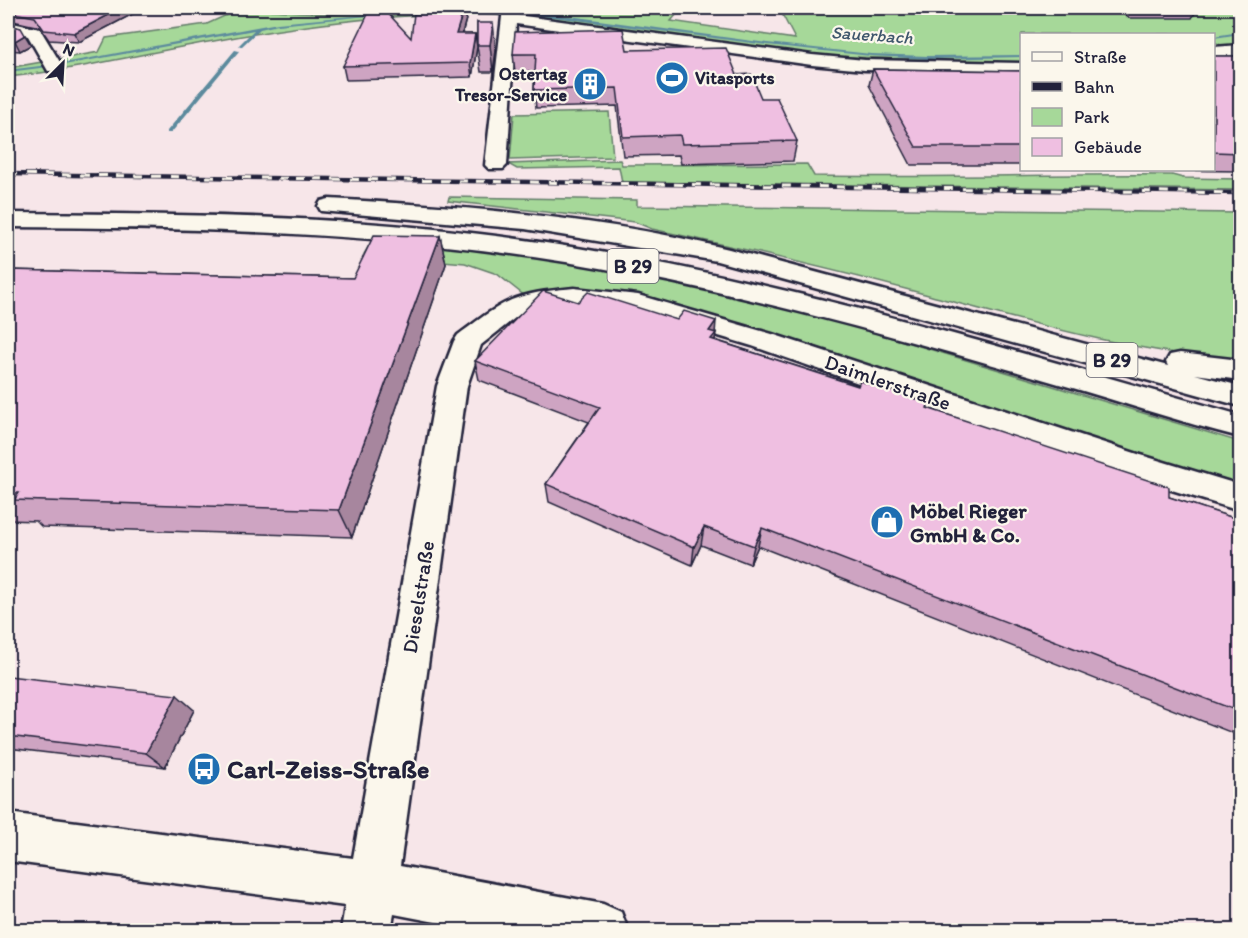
<svg xmlns="http://www.w3.org/2000/svg" width="1248" height="938" viewBox="0 0 1248 938" font-family="Itim,sans-serif">
  <style>
    .green { fill: #a6d899; stroke: #647d6a; stroke-width: 1.5 }
    .lines { fill: none; stroke-linecap: round; stroke-linejoin: round }
    .stream { fill: #5b8a9d; fill-rule: evenodd }
    .minor-casing { stroke: #22223b; stroke-width: 5 }
    .highway-casing { stroke: #22223b; stroke-width: 5 }
    .minor { fill: #fbf7ec; fill-rule: evenodd }
    .highway { fill: #fbf7ec; fill-rule: evenodd }
    .rail-casing { stroke: #22223b; stroke-width: 4.5 }
    .rail { stroke: #fbf7ec; stroke-width: 3; stroke-dasharray: 9; stroke-linecap: butt }
    .wall { fill: #cea4c2; stroke: #22223b; stroke-width: 1.5 }
    .shaded-wall { fill: #a7869e; stroke: #22223b; stroke-width: 1.5 }
    .building { fill: #efbfe1; stroke: #22223b; stroke-width: 1.5 }
    .labels { text-anchor: middle; dominant-baseline: central; stroke-width: 4.5; stroke-linejoin: round; paint-order: stroke }
    .far-water-label { font-size: 18px; font-style: italic; fill: #3e566c; stroke: #fbf7ec }
    .far-poi-label { font-size: 18px; font-weight: bold; fill: #22223b; stroke: #fbf7ec; text-anchor: end }
    .shield { fill: #fbf7ec; stroke: #636270; stroke-width: 1.5 }
    .shield-label { font-size: 20px; font-weight: bold; fill: #22223b }
    .street-label { font-size: 21px; fill: #22223b; stroke: #fbf7ec }
    .poi-label { font-size: 21px; font-weight: bold; fill: #22223b; stroke: #fbf7ec; text-anchor: start }
    .near-poi-label { font-size: 26px; font-weight: bold; fill: #22223b; stroke: #fbf7ec; text-anchor: start }
  </style>
  <rect width="100%" height="100%" fill="#f7e6e9"/>
  <filter id="ink" filterUnits="userSpaceOnUse"><feTurbulence type="fractalNoise" baseFrequency=".0167" numOctaves="2"/><feDisplacementMap in="SourceGraphic" scale="12" xChannelSelector="R" yChannelSelector="G"/><feConvolveMatrix kernelMatrix="1 2 1 2 8 2 1 2 1" color-interpolation-filters="sRGB"/></filter>
  <g filter="url(#ink)">
    <!-- green -->
    <path class="green" d="M242 8 332 14 392 8H510V16C416 9 307 24 214 41 145 53 77 70 8 77V68L99 52 106 38 207 24Z
      M515 8H682L671 21 795 39 779 8H1240V45L1225 47 1214 42V34H1022L1021 64 829 56 514 16Z
      M609 112 613 157 510 160 514 114Z
      M620 160 622 165 807 164 814 176C933 178 1052 174 1172 175L1183 178 1240 179V190L622 182 619 167 517 169 508 164Z
      M449 197 637 200V206L1240 213V360C1131 353 1022 320 917 292 829 268 740 248 652 229L635 222 448 201Z
      M375 235 493 247 648 275 799 310 1240 442V498L1135 466 762 340 530 300 497 274 465 263 364 254Z"/>
    <g class="lines">
      <!-- stream -->
      <path class="stream" d="M436 8H446L278 25 260 29 241 47 239 45 254 30 64 65 8 72V70L64 63 278 23Z
        M456 8 510 10 562 15 767 43 871 54 928 56 1022 55V57L928 59 871 56 767 45 562 18Z
        M1240 32V34L1214 38V36Z
        M235 50 239 51 171 133H167V131Z"/>
      <!-- minor casing -->
      <g class="minor-casing">
        <path id="minor" d="M503 8H517V15L812 55 865 60 1022 63V73L865 70 812 65 516 24 507 165 503 169H489L485 165Z
          M8 22 40 29 63 67 60 71H48L28 36 8 32Z
          M1240 45V55L1214 57V47Z
          M574 288 638 295 772 334 1141 455 1240 485V511L1123 475 752 346 635 311 574 304 535 307 520 314 481 345 467 386 400 866 603 904 621 912 628 930H477L394 914 391 930H341L345 906 8 861V813L353 858 437 386 454 341 458 335C506 299 513 294 574 288Z"/>
      </g>
      <!-- highway casing -->
      <g class="highway-casing">
        <path id="highway" d="M329 199C461 206 600 217 729 249L1168 366 1166 362 1170 355 1180 353 1240 360V380L1195 374 1240 386V406L717 261 525 229 321 211 318 206 321 201Z
          M8 213C166 214 323 215 480 234 738 265 990 345 1240 415V437C1179 422 1119 401 1059 384 919 343 779 303 637 275 429 233 219 228 8 227Z"/>
      </g>
      <!-- minor -->
      <use href="#minor" class="minor"/>
      <!-- highway -->
      <use href="#highway" class="highway"/>
      <!-- rail casing -->
      <g class="rail-casing">
        <path id="rail" d="M8 174 1240 193"/>
      </g>
      <!-- rail -->
      <use href="#rail" class="rail"/>
    </g>
    <!-- wall -->
    <path class="wall" d="M8 8H144L79 42 49 40 40 27 8 20Z
      M433 8H469L462 34H475L477 47 472 77 346 80 343 66 411 38 435 13Z
      M1115 8H1198L1192 18H1129Z
      M477 23 496 50 493 72H481L477 45Z
      M8 25 31 45 20 51 8 50Z
      M627 50 737 75 761 98 797 141 793 161 681 164 679 155 623 156 617 106 536 108 534 90 535 72H515L513 54Z
      M1214 56H1240V171L1156 170H1214Z
      M873 69 1022 71V165H911L869 85Z
      M440 236 446 264 352 537 42 527 36 521 8 520V270L353 278Z
      M578 302 677 320 715 332V340L927 408 1169 497 1240 520V736L758 546 750 564 701 545 692 565 549 502 546 484 589 422 479 380 475 361Z
      M8 676 194 710 165 767 8 748Z"/>
    <!-- shaded-wall -->
    <path class="shaded-wall" d="M122 8H144L79 42 74 33Z
      M464 8H469L458 48 456 34Z
      M493 23 496 50 493 72 490 45Z
      M475 34 477 47 472 77 470 63Z
      M25 35 31 45 20 51 15 41Z
      M440 236 446 264 352 537 339 510Z
      M716 321 715 334 716 333 713 352 709 331Z
      M704 527 701 545 692 565 694 547Z
      M762 528 758 546 750 564 754 546Z
      M177 695 194 710 165 767 146 753Z"/>
    <!-- building -->
    <path class="building" d="M8 8H122L74 33 44 30 35 17 8 12Z
      M371 8H383L411 38 414 14 437 13 435 8H464L456 34H475L470 63 343 66Z
      M477 23H493L490 45H477Z
      M8 25 21 28 25 35 15 41 8 40Z
      M623 29 627 50 726 48 737 75 751 74 761 98H777L797 141 682 144 680 135 623 137 617 88 534 90 536 54H513L515 32Z
      M1214 56H1240V153L1214 152Z
      M873 69 1022 71V147H916Z
      M374 235 440 236 339 510 14 500 19 493H8V270L353 278Z
      M543 291 578 302 588 292 677 320 684 311 716 321 709 331 716 333 711 339 858 386 860 381 929 403 927 408 1169 487V497L1240 520V712L762 528 754 546 704 527 694 547 546 484 600 407 475 361Z
      M8 676 177 695 146 753 8 736Z"/>
  </g>
  <!-- icons -->
  <defs>
    <g id="stadium-disc" transform="scale(1.725)"><circle r="9.5" fill="#1f6fb2" stroke="#fbf7ec"/><path d="M0-5a6.5 5 0 1 0 0 10a6.5 5 0 1 0 0-10ZM-3.5-1.8h7v3.6h-7Z" fill="#fff"/></g>
    <g id="building-disc" transform="scale(1.725)"><circle r="9.5" fill="#1f6fb2" stroke="#fbf7ec"/><path d="M-4-6H4V6H1V3H-1V6H-4ZM-2.5-4.3h1.7v1.8h-1.7ZM.8-4.3h1.7v1.8H.8ZM-2.5-1h1.7V.8h-1.7ZM.8-1h1.7V.8H.8Z" fill="#fff"/></g>
    <g id="shop-disc" transform="scale(1.725)"><circle r="9.5" fill="#1f6fb2" stroke="#fbf7ec"/><path d="M-5-2.5h2.3a2.7 3.5 0 0 1 5.4 0H5L5.5 6h-11ZM-1.5-2.5h3a1.5 2.3 0 0 0-3 0Z" fill="#fff"/></g>
    <g id="bus-disc" transform="scale(1.725)"><circle r="9.5" fill="#1f6fb2" stroke="#fbf7ec"/><path d="M-5-6H5V4H4V6H2V4H-2V6H-4V4H-5ZM-3.5-4V0h7V-4ZM-3.5 1.2v1.5H-2V1.2ZM2 1.2v1.5H3.5V1.2Z" fill="#fff"/></g>
  </defs>
  <g fill-rule="evenodd">
    <use href="#stadium-disc" x="672" y="78"/>
    <use href="#building-disc" x="590" y="84"/>
    <use href="#shop-disc" x="887" y="522"/>
    <use href="#bus-disc" x="204" y="769"/>
  </g>
  <g class="labels">
    <!-- far-water labels -->
    <g class="far-water-label">
      <text transform="translate(872 35) rotate(4)">Sauerbach</text>
    </g>
    <!-- far-poi labels -->
    <g class="far-poi-label">
      <text x="567" y="74">Ostertag<tspan x="567" dy="21">Tresor-Service</tspan></text>
      <text x="695" y="78" text-anchor="start">Vitasports</text>
    </g>
    <!-- shield labels -->
    <g class="shield">
      <rect x="607.5" y="249" width="51" height="34" rx="4.5"/>
      <rect x="1086.5" y="343" width="51" height="34" rx="4.5"/>
    </g>
    <g class="shield-label">
      <text x="633" y="266">B 29</text>
      <text x="1112" y="360">B 29</text>
    </g>
    <!-- street labels -->
    <g class="street-label">
      <text transform="translate(888 382) rotate(19)">Daimlerstraße</text>
      <text transform="translate(418 597) rotate(-81)">Dieselstraße</text>
    </g>
    <!-- poi labels -->
    <g class="poi-label">
      <text x="910" y="510">Möbel Rieger<tspan x="910" dy="24">GmbH &amp; Co.</tspan></text>
    </g>
    <!-- near-poi labels -->
    <g class="near-poi-label">
      <text x="227" y="769">Carl-Zeiss-Straße</text>
    </g>
  </g>
  <!-- margin -->
  <rect width="1248" height="938" fill="none" stroke="#fbf7ec" stroke-width="30"/>
  <rect x="15" y="15" width="1218" height="908" fill="none" stroke="#22223b" stroke-width="2" filter="url(#ink)"/>
  <!-- legend -->
  <rect x="1020" y="33" width="195" height="138" fill="#fbf7ec" stroke="#a4a2a5" stroke-width="1.5"/>
  <rect x="1032" y="52" width="30" height="9" fill="#fbf7ec" stroke="#a4a2a5" stroke-width="1.5"/>
  <text x="1074" y="63" font-size="18" fill="#22223b">Straße</text>
  <rect x="1032" y="82" width="30" height="9" fill="#22223b" stroke="#a4a2a5" stroke-width="1.5"/>
  <text x="1074" y="93" font-size="18" fill="#22223b">Bahn</text>
  <rect x="1032" y="108" width="30" height="18" fill="#a6d899" stroke="#a4a2a5" stroke-width="1.5"/>
  <text x="1074" y="123" font-size="18" fill="#22223b">Park</text>
  <rect x="1032" y="138" width="30" height="18" fill="#efbfe1" stroke="#a4a2a5" stroke-width="1.5"/>
  <text x="1074" y="153" font-size="18" fill="#22223b">Gebäude</text>
  <!-- north arrow -->
  <g transform="translate(63 63) rotate(24)" stroke="#fbf7ec" stroke-width="4.5" paint-order="stroke">
  <path d="M0-4.5L10 22L0 15L-10 22Z" fill="#22223b"/>
  <text y="-9" font-size="16" font-weight="bold" text-anchor="middle" fill="#22223b">N</text>
  </g>
</svg>
